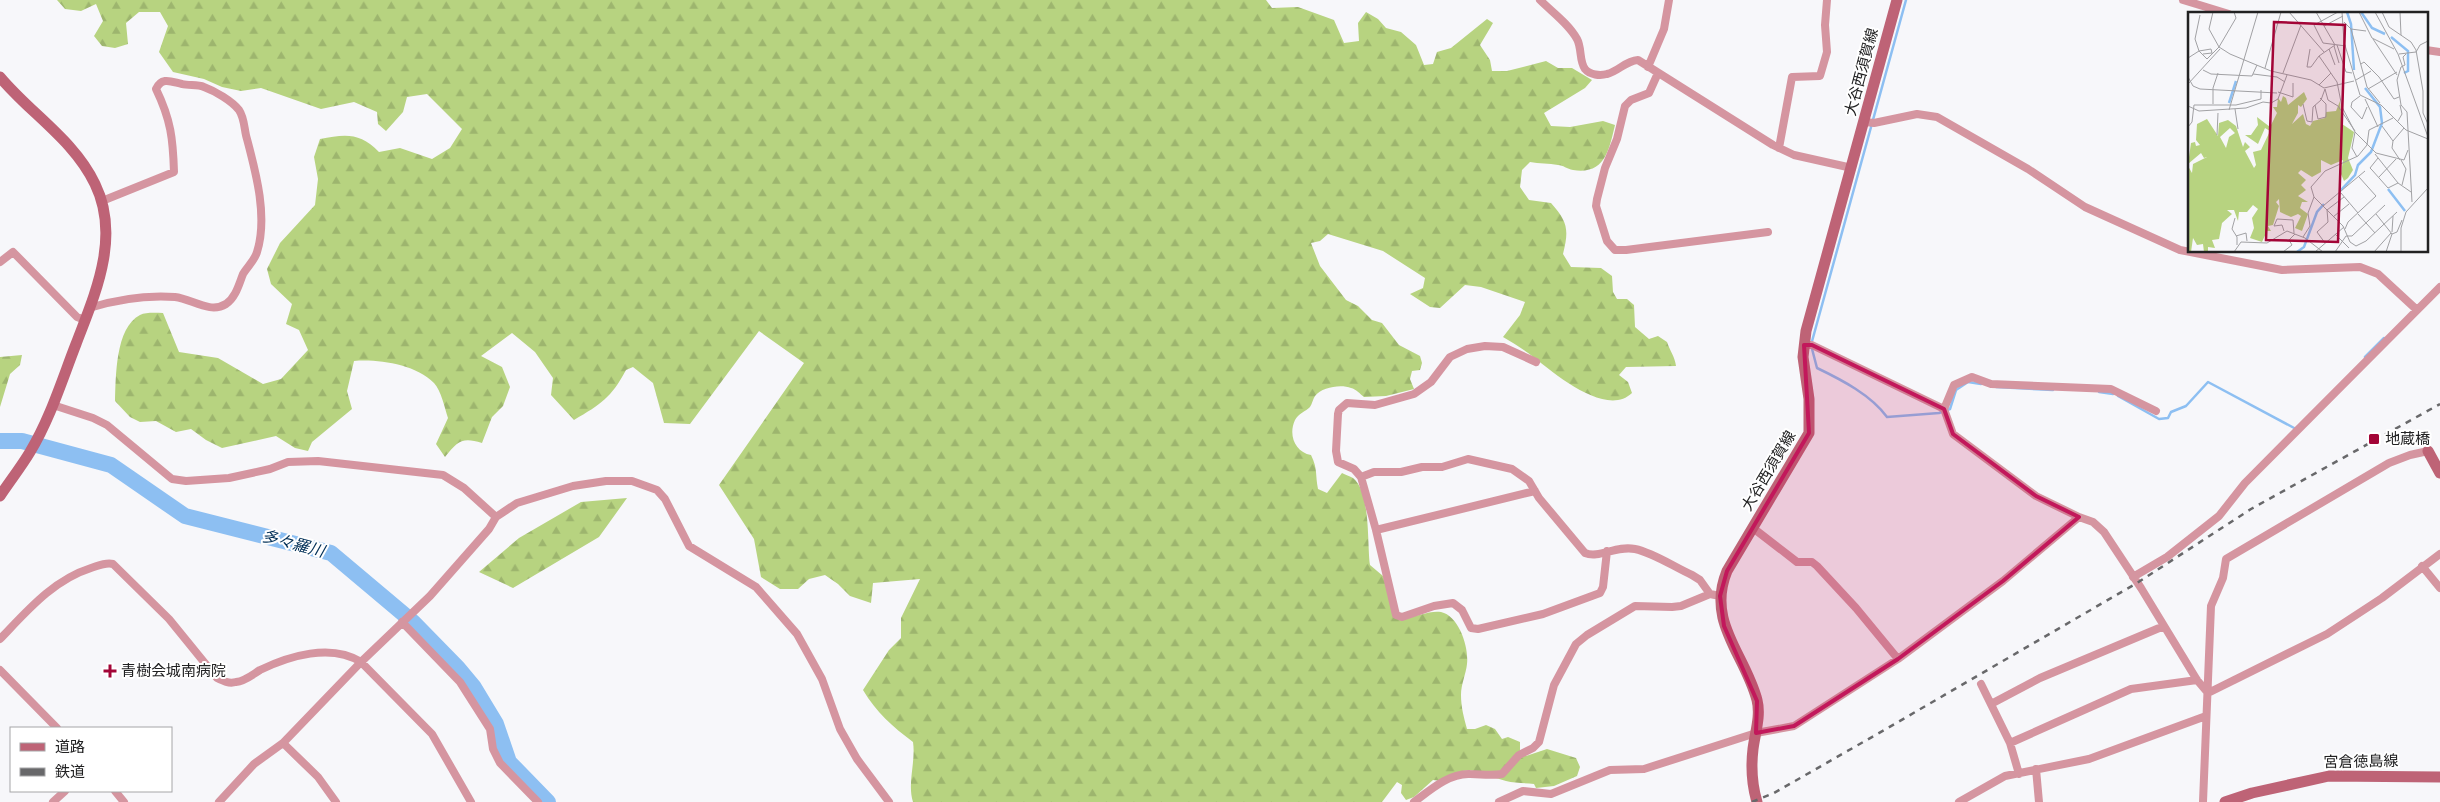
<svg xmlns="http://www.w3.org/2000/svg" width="2440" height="802" viewBox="0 0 2440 802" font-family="Spectral,'Noto Sans JP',serif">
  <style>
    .forest { fill: url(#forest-firs) }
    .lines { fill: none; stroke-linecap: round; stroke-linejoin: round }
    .stream { stroke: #8dbff2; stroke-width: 2.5 }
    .river { stroke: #8dbff2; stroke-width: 16 }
    .street { stroke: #d595a0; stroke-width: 8 }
    .secondary { stroke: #be6376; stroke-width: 11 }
    .rail { stroke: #68686a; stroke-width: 2.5; stroke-dasharray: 6 6; stroke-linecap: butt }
    .marked { fill: #c2185b; fill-opacity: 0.2; stroke: #c2185b; stroke-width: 4; stroke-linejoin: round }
    .poi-dot { fill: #a30537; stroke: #fff; stroke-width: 2 }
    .labels { text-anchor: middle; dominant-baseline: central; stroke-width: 4; stroke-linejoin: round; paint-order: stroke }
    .street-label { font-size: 15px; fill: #212122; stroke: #fff }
    .poi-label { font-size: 15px; fill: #212122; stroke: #fff; text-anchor: start }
    .water-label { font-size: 16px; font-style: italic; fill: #002f57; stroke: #fff }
    .inset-river { fill: none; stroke: #8dbff2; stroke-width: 2.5 }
    .inset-road { fill: none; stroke: #a1a1a4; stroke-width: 1 }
    .view { fill: #a30537; fill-opacity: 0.15; stroke: #a30537; stroke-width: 2.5 }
    .inset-edge { fill: none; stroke: #212122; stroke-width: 2.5 }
  </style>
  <defs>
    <pattern id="forest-firs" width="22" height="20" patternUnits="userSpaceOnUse" patternTransform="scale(1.25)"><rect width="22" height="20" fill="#b7d380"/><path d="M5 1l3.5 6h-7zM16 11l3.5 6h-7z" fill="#9db56e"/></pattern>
  </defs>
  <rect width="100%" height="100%" fill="#f7f7fa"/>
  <!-- forest -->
  <path class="forest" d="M57 0H1266L1272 8 1298 7 1334 20 1344 43 1359 41 1358 23 1366 12 1378 19 1386 28 1401 32 1416 45 1424 65 1433 64 1437 52 1451 48 1487 19 1493 23 1480 45 1490 60 1492 71H1507L1546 61 1558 68H1572L1592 80 1585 88 1544 113 1551 126 1570 127 1603 121 1615 125C1609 150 1605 175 1573 170 1567 169 1563 165 1558 165 1549 163 1539 164 1530 162L1522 170 1520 187 1529 200 1551 203C1568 222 1569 230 1563 254L1571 267 1601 268 1612 276 1613 292 1617 299H1627L1634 305 1635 327 1649 339 1658 336 1667 342C1670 351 1675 357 1676 366L1626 367 1619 375 1628 382 1632 393C1606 418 1554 373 1532 356 1523 349 1513 343 1503 337L1520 315 1525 302 1481 287 1465 285 1440 308 1430 307 1410 294 1423 288 1425 278 1383 251 1328 234 1320 241 1311 243 1320 266 1346 300 1358 306 1372 320 1382 323 1399 345 1420 356 1422 363 1420 370 1412 371 1410 379 1414 389 1386 396 1364 397C1360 394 1356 389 1351 388 1341 384 1322 387 1315 396 1313 399 1312 404 1310 407 1306 411 1298 414 1295 420 1288 435 1295 452 1311 455 1318 469 1315 475 1318 489L1327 493 1342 473C1345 475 1350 476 1353 478 1371 492 1367 545 1370 565L1383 576 1399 617C1415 619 1428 610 1441 612 1459 616 1469 647 1467 664 1466 674 1461 684 1461 695 1461 707 1464 718 1467 729H1475L1486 725 1495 729 1502 739 1508 737 1520 742V751L1526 756 1547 749 1576 758 1580 767 1577 776 1554 786 1536 788 1534 784C1525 783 1514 783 1506 781 1478 773 1469 762 1442 781L1433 780 1414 797 1406 800 1401 793 1402 785 1397 782 1382 802H913C907 783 916 762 913 742 893 727 876 712 863 690L889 650 901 638V618L920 579 873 583 871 603 850 596 838 584 825 575 809 579 798 589H780L761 577 754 539 719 485 804 363 759 331 690 424 664 423 653 383 633 367 626 370C611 398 601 404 574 420L551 395 553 378 535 352 512 333 481 356 502 367 510 387 503 406 492 417 482 443C462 437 458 441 445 457L436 444 448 418C445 409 441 390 434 383 415 364 378 359 354 361L347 391 352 409 312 442 308 451 295 448 276 436 222 448 206 440 191 429 176 432 156 421 140 422 130 417 115 401C116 377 115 328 140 315 146 312 156 313 163 313L179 352 218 358 263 384 281 379 308 350 299 330 286 324 292 304 271 284 267 269 280 243 315 205 318 179 314 157 320 139C345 134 360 132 379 152L400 148 432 159 450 148 462 129 427 94 407 97 403 112 386 131 378 124 377 112 354 102 321 109 261 88 241 91 222 87 204 79 173 72 159 52 168 26 160 12H139L126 23 128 44 115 48 102 46 94 36 103 21 96 4 81 11 65 9Z
    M22 355 20 365 10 374 0 407V357Z
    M627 498 599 537 513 588 479 572 519 538 581 502Z"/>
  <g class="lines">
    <!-- stream -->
    <path class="stream" d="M1906 0 1811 345 1817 368C1842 380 1871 395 1887 417L1939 413 1950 409 1956 390 1968 382 1981 384
      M2365 357 2384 338
      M1996 387 2053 390
      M2099 392 2113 394
      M2118 396 2159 419 2168 418 2171 412 2186 406 2208 382 2296 429 2297 427"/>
    <!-- river -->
    <path class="river" d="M0 441H22L111 465 185 516 331 553 413 622 458 668 473 686 496 724 509 762 548 802"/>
    <!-- street -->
    <path class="street" d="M1540 0C1552 12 1569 24 1577 39 1582 48 1579 61 1585 69 1590 75 1600 76 1607 74 1619 71 1625 61 1638 60L1773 145 1794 155 1852 168
      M2183 0 2229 14
      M2426 50 2440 52
      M1648 67 1664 29 1669 0
      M1658 73 1649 93 1631 100 1625 106 1617 139 1605 168 1597 199 1596 206 1607 241 1615 250H1626L1768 232
      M1865 122 1874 123 1917 114 1937 117 2028 169 2085 207 2180 250 2282 270 2360 267 2378 274 2417 310
      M1779 148 1792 77 1820 76 1827 52 1825 25 1827 0
      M0 262 13 252 77 317 85 320
      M89 308C115 300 147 295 175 297 192 299 210 314 226 304 236 297 239 284 243 274 247 267 255 260 257 252 268 217 256 173 247 139 244 130 245 119 239 110 232 101 215 91 204 87 197 84 189 86 182 84 172 82 162 76 156 89 171 120 173 139 174 172L102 201
      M1804 345H1812L1944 409
      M1536 362 1503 347 1485 346 1467 349 1450 357 1431 382 1414 394 1375 405 1347 403 1339 410 1338 414 1336 451 1338 462 1354 469 1361 477 1374 472H1401L1422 467H1442L1468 459 1512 469 1529 481 1539 498 1585 553C1599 559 1616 545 1635 549 1654 553 1674 567 1692 575L1700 580 1710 594
      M53 405 93 418 107 425 172 479 186 481 229 478 270 469 288 462 318 461 443 475 464 488 496 517
      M1361 477 1376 530
      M1535 491 1376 530 1396 615 1402 617 1434 606 1453 603 1462 610 1471 628 1478 629 1543 614 1600 593 1603 587 1607 551
      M2079 517 2036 496 1953 434 1944 409 1954 385 1972 377 1991 384 2111 389 2156 411
      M1753 528 1797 562H1812L1817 566 1856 608 1898 659
      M2422 566 2440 588
      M2133 577 2167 557 2219 516 2245 483 2440 287
      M402 622 460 682 490 729 493 749 500 763 538 802
      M0 639C27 611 53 580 91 568 98 566 105 562 113 564L169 619 217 678C223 681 229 684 236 682 245 681 252 675 260 670 289 656 331 643 361 662L432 734 471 802
      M0 670 57 728
      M1981 684 2010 743 2019 774
      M1991 704 2040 678 2164 626
      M283 743 318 777 336 802
      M2010 743 2131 689 2197 680
      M2036 769 2039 802
      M115 791 124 802
      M53 802 65 791
      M219 802 254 764 283 743 361 662 430 596 489 529 496 517 517 503 573 486 606 481H632L657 490 665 499 689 546 756 587 797 634 822 679 840 729 857 759 889 802
      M1414 802C1430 790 1449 773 1470 774 1481 774 1490 776 1502 774L1519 755 1533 748 1539 742 1554 685 1576 644 1587 635 1635 606 1672 607 1681 606 1710 594 1720 596
      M1499 802 1523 791 1551 794 1610 770 1644 769 1756 733 1794 726 1898 659 2003 581 2079 517 2093 522 2104 532 2141 588 2197 680 2208 693 2327 634 2382 598 2440 554
      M1959 802 2005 776 2089 759 2206 716
      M2203 802 2211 606 2223 578 2226 559 2389 463 2410 455 2428 451"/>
    <!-- secondary -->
    <path class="secondary" d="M0 77C31 114 74 140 95 184 121 237 95 294 76 344 62 380 50 419 30 452 21 467 10 481 0 496
      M2428 451 2440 473
      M1757 802C1752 785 1751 766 1753 749 1755 733 1761 716 1757 700 1745 654 1706 622 1727 571L1809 433V399L1803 357 1806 331 1897 0
      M2225 802 2252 793 2329 776 2440 777"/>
    <!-- rail -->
    <path class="rail" d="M1752 802 1774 793 1886 729 2137 583 2251 509 2440 404"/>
  </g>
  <!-- marked area -->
  <path class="marked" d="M1804 345H1812L1944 409 1953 434 2036 496 2079 517 2003 581 1898 659 1794 726 1756 733 1757 701 1724 626 1720 596 1727 571 1809 433Z"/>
  <!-- markers -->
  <g class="poi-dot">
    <rect x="2368" y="433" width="12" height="12" rx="2.5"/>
    <path d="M107.5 663.5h5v5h5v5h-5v5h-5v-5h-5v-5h5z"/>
  </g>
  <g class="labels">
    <!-- street labels -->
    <g class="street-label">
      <text transform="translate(1862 72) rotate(-75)">大谷西須賀線</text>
      <text transform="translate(1769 471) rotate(-59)">大谷西須賀線</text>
      <text transform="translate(2361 762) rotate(-1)">宮倉徳島線</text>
    </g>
    <!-- poi labels -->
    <g class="poi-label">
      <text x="2385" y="439">地蔵橋</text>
      <text x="121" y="671">青樹会城南病院</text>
    </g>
    <!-- water labels -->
    <g class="water-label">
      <text transform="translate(293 544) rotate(15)">多々羅川</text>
    </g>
  </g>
  <!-- overview -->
  <g transform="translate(2188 12)">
    <rect width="240" height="240" fill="#f7f7fa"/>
    <path d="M116 80 119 87 113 95 110 93V101L104 112 115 102 118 112 122 114 125 109 137 106 138 100 148 99 152 89 154 112 166 120 160 146 165 158 160 166 156 169 153 162 155 148 143 153 133 148V160L124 165 113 158 110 161 118 168 113 173 118 178 110 184 120 190H114L112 196 120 202 114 219 107 216 113 204 110 202 103 205 92 200 91 187 88 190 91 194 85 213 80 214 83 219H79L74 230 62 226 66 216 64 206 70 197 65 193 59 200H51L50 209 46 198H39L44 202 34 211 31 227 24 228 27 236 20 235V240H16L15 232 9 233 5 226 3 240H0V154L4 161 5 152 19 145 16 146 13 141 0 152 3 131 7 130 8 134 12 133 8 128 9 112 19 107 30 124 31 111 40 108 48 114 55 135 57 130 62 135 57 139 66 156 68 153 65 140 73 138 82 119 77 116 70 132 57 123H63L70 113 69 105 82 115 89 101 85 95H89L90 86 93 90 95 84 98 86 100 93ZM42 116 47 121 41 125 38 136 32 125Z" fill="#b7d380" fill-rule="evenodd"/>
    <path class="inset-river" d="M159 0 163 12 166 58M173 0 184 16 197 22M203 25 220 39V59L216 61M41 91 48 69M200 177 217 199M152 179 167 163 170 153 183 140 194 111 192 95 177 76M109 240 116 235 129 200 136 192"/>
    <path class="inset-road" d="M25 0 21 17 31 35 42 42 83 59 123 68 136 76 166 69M101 0 136 40M128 0 147 33 131 44 149 70 154 95 167 120 188 141 216 148 220 138M154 0 156 30 172 83 193 93 218 118 240 127M171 0 184 26 206 37M187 0 210 42 240 125M194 0 201 15 223 30 228 38 235 79V101L240 112M212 0 213 23M156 10 163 17 179 75 192 91M126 13 135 31 158 34M126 13 150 0M136 14 155 4M163 17 178 19M185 27 209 63M149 33 158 60 164 61M146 34 151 51M122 37 119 55H123L131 44M141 37 147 53M11 39 19 47 31 35 48 6 46 0M11 39 23 37 24 41 15 42M211 42 228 40 232 33 240 29M218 42 215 45 217 53 213 55 209 68 213 93 219 100 224 190M0 46 11 39 7 27 12 3M173 52 176 50 191 65 206 87 211 85M77 56 93 0M15 58 23 62 64 64 69 53M95 61 113 13M65 62 89 65 97 70M0 65 5 74 12 77 89 81M168 68 183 59M0 72 32 37M131 73 143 61M137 77 140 88 150 94 167 119M180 77 209 60M90 80 105 85V71M172 84 164 90 163 95 174 107 179 95M177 87 190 115M25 92V76L30 61M115 92 119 109 124 110 125 95 133 88 137 77M127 93 130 107 138 105V92L132 86M0 94 11 99 58 96 75 90 83 91 90 87 99 63M47 97 50 117M41 98 70 0M205 106 181 118 179 133 170 144 137 159 123 175 126 185 155 214 162 230 168 234 178 229 209 200M210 109 214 102 212 93M194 114 205 129M0 115 4 110 6 93H48L73 87V78M167 120 164 136 169 145M29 123 30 101M240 128V161M187 142 210 171 223 180M190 146 182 156 184 158 200 176 210 171M212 148 204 136 205 129 216 116M213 148 218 157 214 173M191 165 208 147M153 181 170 201M135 194 177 159M170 202 187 221M188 202 204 222 209 220 214 208M145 205 161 192M47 206 44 217 49 225V233M157 217 160 210 188 184 171 165M96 219 94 213 86 214 89 207 105 208 106 221M204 220 205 204M147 222 161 236M48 224 58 221 59 229M115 225 122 214 120 201 126 185M137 231 129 220 140 210 139 198 156 185M46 240 53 230 79 231 99 219 117 226 135 240M95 240 104 233 101 228 107 222M127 240 156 215M147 240 158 224H164L197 193M186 240 203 221M198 240 204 222M213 240V216L218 200 240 176"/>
    <path class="view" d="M86 10 157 13 150 230 78 228Z"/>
    <rect width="240" height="240" class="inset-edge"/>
  </g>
  <!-- legend -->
  <rect x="10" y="727" width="162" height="65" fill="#ffffff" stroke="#a6a6a7"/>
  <rect x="20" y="743" width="25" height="8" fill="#be6376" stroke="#a6a6a7"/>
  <text x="55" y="752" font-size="15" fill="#212122">道路</text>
  <rect x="20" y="768" width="25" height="8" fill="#68686a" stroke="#a6a6a7"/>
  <text x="55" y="777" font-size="15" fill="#212122">鉄道</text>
</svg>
